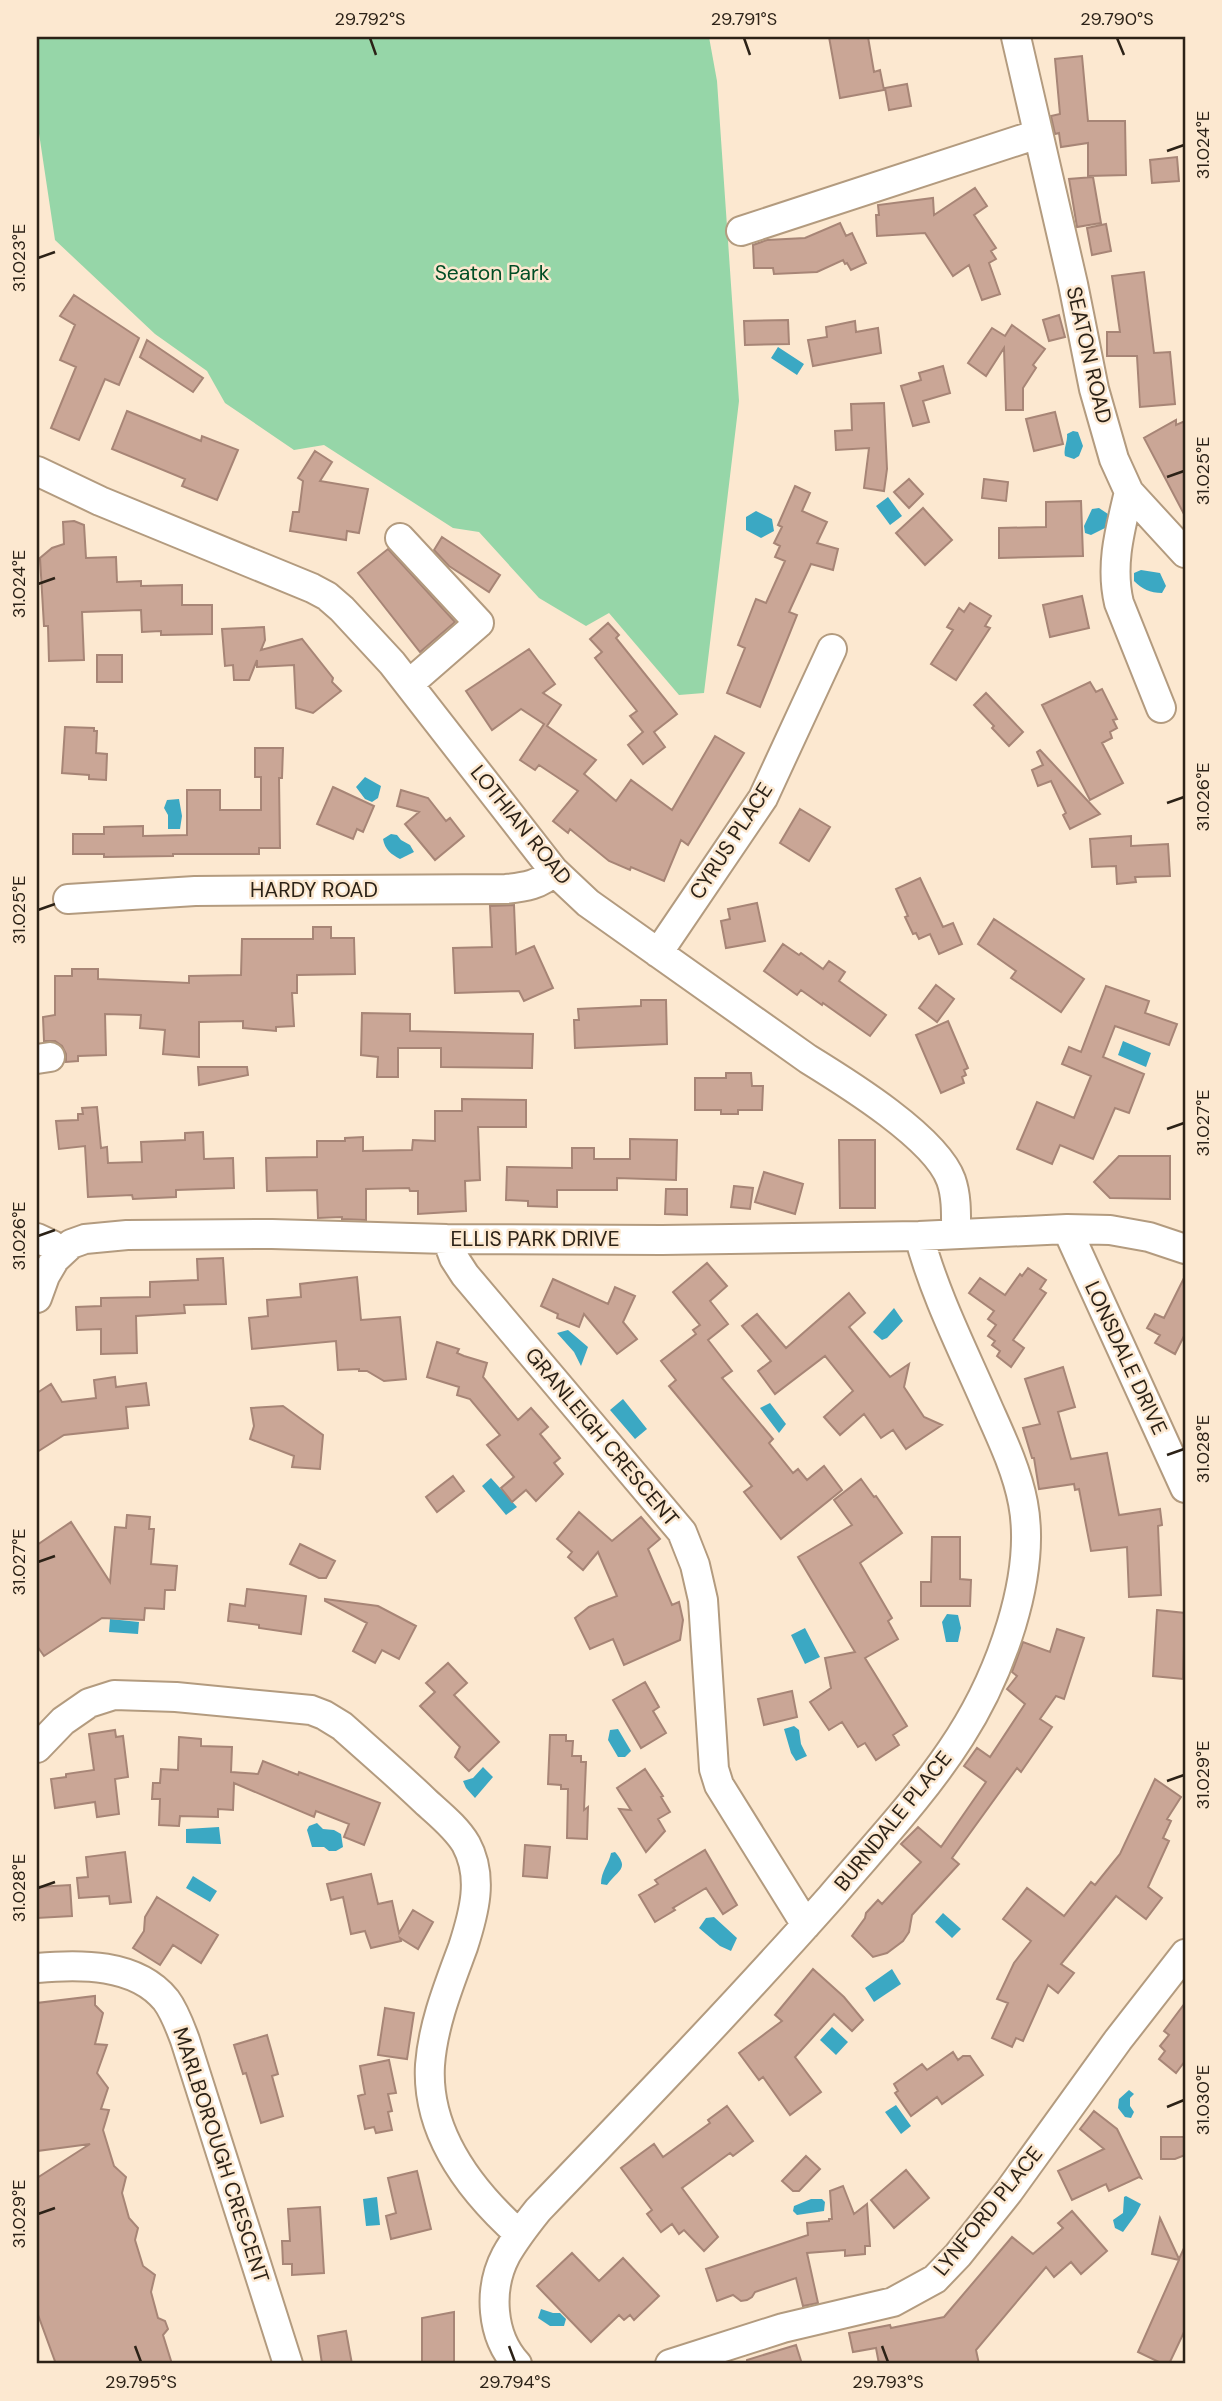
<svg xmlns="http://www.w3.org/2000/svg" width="1222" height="2401" viewBox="0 0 1222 2401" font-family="'DM Sans',sans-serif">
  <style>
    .green { fill: #96d6a8 }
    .water { fill: #3ba8c3 }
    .building { fill: #caa696; stroke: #a78576; stroke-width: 2 }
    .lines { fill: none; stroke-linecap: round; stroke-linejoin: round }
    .minor-casing { stroke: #b39b7f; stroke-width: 32 }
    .minor { stroke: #fff; stroke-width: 28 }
    .ticks { fill: none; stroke: #2c2217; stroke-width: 2.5 }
    .labels { text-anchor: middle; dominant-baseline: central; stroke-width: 5; stroke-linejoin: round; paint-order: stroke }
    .park-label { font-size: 21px; fill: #004d25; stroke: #fce8d0 }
    .street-label { font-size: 21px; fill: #2c2217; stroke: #fce8d0 }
    .neatline { fill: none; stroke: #2c2217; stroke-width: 2.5 }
    .ticks-label { font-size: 18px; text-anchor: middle; fill: #2c2217 }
  </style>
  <rect width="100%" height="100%" fill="#fce8d0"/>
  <!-- green -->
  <path class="green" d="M37 37H709L717 81 739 401 704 693 679 695 609 613 586 626 539 598 479 532 453 528 324 445 294 450 225 403 207 371 155 334 55 240 37 120Z"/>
  <!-- water -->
  <path class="water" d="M778 347 804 364 797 375 771 358Z
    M1073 431 1078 432 1083 446 1079 456 1074 459 1065 456C1063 449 1068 441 1067 434Z
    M888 497 902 516 890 525 876 506Z
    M1099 508 1108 514 1105 528 1091 535 1085 533 1084 526 1092 509Z
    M756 511 772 519 774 531 761 538 746 530V517Z
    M1141 570 1160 573 1166 586 1162 593C1150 593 1142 589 1134 581V573Z
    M365 777 381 786 378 798 372 802 365 799 356 787Z
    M179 799 182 816 180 829H168V815L164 808 167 800Z
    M391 834 397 835 401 840 410 845 414 852 400 859C391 854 385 850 383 839Z
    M1123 1041 1151 1053 1146 1067 1118 1055Z
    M894 1308 903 1321 887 1338 882 1340 873 1332Z
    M568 1330 588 1347 581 1366 574 1352 557 1333Z
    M623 1399 647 1429 635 1439 610 1410Z
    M770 1403 786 1424 779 1433 760 1408Z
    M491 1478 517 1507 506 1515 482 1486Z
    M947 1614 958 1615 961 1628 958 1642H946L942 1622Z
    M110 1619 139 1622 138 1634 109 1632Z
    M805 1628 820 1657 805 1664 791 1635Z
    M794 1726 799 1730 801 1744 807 1756 796 1761 791 1753 784 1729Z
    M618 1729 631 1751 625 1757H618L608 1740 610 1730Z
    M483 1767 493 1777 475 1798 466 1788 463 1781 473 1778Z
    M317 1823 323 1829 334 1830 341 1834 343 1847 336 1851H329L324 1847H312L307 1830 309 1826Z
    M219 1827 221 1844 186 1843V1829Z
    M615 1852C630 1869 618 1870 607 1885L601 1884C601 1871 609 1864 611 1853Z
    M193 1876 217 1891 210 1902 186 1888Z
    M943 1913 961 1929 952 1938 935 1922Z
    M714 1917 737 1938 731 1951 720 1946 699 1928 706 1918Z
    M892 1969 901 1984 874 2002 865 1988Z
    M832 2027 848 2042 836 2055 820 2040Z
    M1129 2090 1134 2094 1130 2098V2106L1134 2112 1131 2118 1125 2117 1118 2108 1119 2099Z
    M896 2105 911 2126 901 2134 885 2112Z
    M1126 2196 1141 2204 1136 2214 1123 2232 1115 2228 1113 2220 1123 2213 1124 2197Z
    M377 2197 380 2225 366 2226 363 2199Z
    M811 2199H822L825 2202 824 2211 797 2215 793 2211 794 2206Z
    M541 2309 553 2313H560L566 2319 564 2326H550L538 2318Z"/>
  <!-- building -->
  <path class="building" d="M829 37H868L874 72 880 70 884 90 840 98Z
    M1082 56 1088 121H1125L1126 175 1088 176V143L1061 147 1059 133 1055 134 1051 116 1060 114 1055 59Z
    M907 84 911 106 889 110 885 88Z
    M1177 157 1179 181 1152 183 1150 160Z
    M1093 177 1101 223 1077 227 1069 179Z
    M975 188 987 206 974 215 996 248 991 251 996 259 989 263 1000 294 982 300 969 265 953 276 925 233 877 236 876 215H879L878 205 933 198 934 215Z
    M840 223 846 236 852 233 866 263 851 270 847 263 845 264 843 260 817 272 774 274 773 268H754L753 245 767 240 805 238Z
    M1106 224 1111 251 1092 255 1087 228Z
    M1144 272 1154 353 1170 352 1175 404 1140 407 1137 356H1107V332H1120L1112 276Z
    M74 295 139 338 119 385 105 379 79 440 51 428 76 367 60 360 75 325 60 316Z
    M1059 315 1065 337 1049 341 1043 320Z
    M788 320 789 344 745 345 744 321Z
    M855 321 856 332 878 328 881 353 813 366 808 340 827 337 826 327Z
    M1012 325 1045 349 1033 365 1036 368 1023 388V410H1006L1004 348 986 376 968 363 992 328 1005 336Z
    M147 340 203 378 193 392 140 357Z
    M943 366 950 393 923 401 929 422 913 426 901 386 921 380 919 373Z
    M884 403 887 469 884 491 864 488 869 448 836 450 835 431 852 430 851 404Z
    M127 411 201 441 202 436 238 450 217 500 182 486 185 479 112 449Z
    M1055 412 1063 444 1034 451 1026 419Z
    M1176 420V425L1185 421V516L1144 438Z
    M315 451 332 462 320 481 368 489 359 533 347 531 346 540 290 531 293 512H299L303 481 298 478Z
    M909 479 923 494 909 508 894 492Z
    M984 479 1008 482 1006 501 982 498Z
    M795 486 810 493 802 511 827 522 817 543 838 549 833 570 811 564 789 612 797 615 760 707 727 693 745 648 738 645 756 599 766 603 785 561 775 557 780 546 774 543 782 527 778 525Z
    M1081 501 1083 556 999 558V528L1046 527V502Z
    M923 508 952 540 925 565 896 533Z
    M74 521 84 525 86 558 116 557 117 582 141 581V586L182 585V605H212V634L161 635V631L142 632 141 610 82 612 84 660 49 661 48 626H44L40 558 52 548 64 544 63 522Z
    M442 537 500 575 489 592 449 566 434 550Z
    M388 549 455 622 420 652 358 573Z
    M1082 596 1089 628 1050 637 1043 605Z
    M970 603 991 616 985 626 990 628 956 680 931 664 953 630 947 627 959 608 964 612Z
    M608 623 619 635 616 638 677 714 654 732 665 747 643 764 628 745 643 732 630 716 637 711 595 658 602 652 590 639Z
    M264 627 265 640 261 650 302 639 333 678 332 682 341 691 313 713 296 708 294 665 257 667V660L249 680H234L233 665 225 666 222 629Z
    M529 649 555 684 543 693 561 705 547 726 596 760 584 774 616 801 631 780 672 810 715 736 744 753 688 845 681 840 664 881 631 867 630 870 609 861 570 829 568 833 553 821 578 791 539 765 535 770 520 760 544 724 521 709 492 730 466 691Z
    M97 655H122V682H97Z
    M1090 682 1096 692 1102 689 1117 719 1113 720 1117 728 1110 732 1112 738 1102 743 1123 783 1090 800 1042 705Z
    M986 693 1023 732 1009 746 992 728 994 726 974 705Z
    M65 727 94 728V731H97L96 753 107 754 106 780 89 779V775L62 773Z
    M255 748H283L282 778H279L280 848H259V854H173V856L104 857V854H73V834H104V827L143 826V836L187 835V790H220V810H261V777H255Z
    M1040 750 1100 814 1070 829 1063 815 1066 813 1051 781 1038 786 1032 770 1043 765 1037 752Z
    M333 787 374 806 363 832 357 829 353 839 317 824Z
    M401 790 428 798 446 821 450 818 464 836 435 860 405 824 419 812 397 806Z
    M800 809 830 827 809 861 780 843Z
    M1131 836V846L1168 844 1170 876 1135 877 1136 882 1117 884 1116 866 1092 867 1090 839Z
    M920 878 943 927 953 923 962 944 939 954 930 934 919 939 916 933 913 934 905 917 908 916 896 889Z
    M757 903 765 941 726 948 721 921 730 919 728 909Z
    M514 905 516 954 534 946 553 988 524 1001 519 991 455 993 453 948 492 947 490 906Z
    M994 919 1084 979 1061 1012 1011 978 1016 971 978 944Z
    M313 927H331V938H354L355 974 297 975V993H292L294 1026 276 1027V1031L243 1028V1021L199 1022V1057L163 1054 165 1030 140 1028 141 1015 105 1014 106 1055 78 1056V1061L66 1062V1054L62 1046 55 1041H44L43 1017 55 1015V976H72V969H98V979L189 983V976L241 975 242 939H313Z
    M783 944 799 955 801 953 823 969 829 961 845 972 839 981 886 1015 870 1036 823 1003 822 1005 801 990 797 995 764 971Z
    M936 985 954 999 937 1022 919 1008Z
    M1106 986 1149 1001 1145 1013 1177 1024 1169 1045 1115 1026 1103 1057 1144 1074 1129 1113 1115 1108 1093 1159 1060 1145 1052 1164 1017 1149 1037 1102 1074 1118 1091 1076 1062 1064 1069 1047 1081 1052Z
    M641 1000H666L667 1044 575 1048 574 1020H579L578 1009 641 1006Z
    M362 1013 410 1014V1031L533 1034 532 1068 441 1067V1048H398V1077H377L378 1057 361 1055Z
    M948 1021 968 1068 964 1070 966 1075 962 1077 964 1083 941 1093 916 1035Z
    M198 1067H247L248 1075 199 1085Z
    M726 1073H751L752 1086H763L762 1110H738V1114H721V1110H695V1078H726Z
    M462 1099 526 1100V1127H478L480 1180 465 1181 466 1211 418 1214V1191H410L409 1188 366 1189V1220L342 1219V1217L318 1218 317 1190 267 1191 266 1158 317 1157V1141H345V1138L363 1137V1151L412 1150 413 1140 435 1141V1111H462Z
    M97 1107 101 1148 107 1147 108 1163 142 1162 141 1142 185 1140V1133L203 1132 204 1159 233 1158 234 1188 176 1190V1197L133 1199 132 1195 88 1197 85 1146 59 1149 56 1121 78 1120V1114H83L82 1108Z
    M630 1139 677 1140 676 1180 617 1178V1190H557V1207L528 1206V1201L506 1200 507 1167 572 1168V1148H594V1159H630Z
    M839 1140H875V1208H840Z
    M1119 1156H1170V1199L1110 1198 1094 1182Z
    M764 1172 803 1184 795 1214 755 1202Z
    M734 1186 753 1188 750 1209 731 1207Z
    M666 1189H687V1215L665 1214Z
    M223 1258 226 1304 184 1305 185 1313 136 1316 137 1353 101 1354V1329L77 1330 76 1307 101 1306V1298L150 1297V1282L198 1280 197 1259Z
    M707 1263 727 1286 710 1301 728 1324 708 1340 732 1371 722 1378 773 1439 769 1443 793 1473 798 1469 807 1480 824 1466 842 1490 781 1539 744 1492 752 1486 669 1386 676 1380 661 1361 696 1334 693 1330 700 1325 673 1292Z
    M1028 1268 1046 1280 1040 1289 1046 1293 1013 1340 1024 1348 1011 1367 997 1356 1000 1351 992 1345 995 1341 988 1336 996 1325 988 1319 994 1311 969 1293 980 1278 1005 1295 1020 1274 1022 1276Z
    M1185 1276V1334L1175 1354 1155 1343 1160 1335 1147 1328 1155 1314 1164 1318Z
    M357 1277 361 1320 400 1317 406 1379 384 1381 367 1371H359V1369L338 1370 336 1341 252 1349 249 1318 268 1316 267 1300 301 1297 300 1284Z
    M553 1279 608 1304 615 1287 635 1296 623 1322 637 1339 617 1354 584 1314 579 1327 557 1318 558 1314 541 1306Z
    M849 1293 865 1313 849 1327 890 1377 909 1364 904 1387 924 1417 942 1425 906 1449 893 1430 881 1438 864 1414 840 1435 824 1417 853 1391 825 1356 775 1394 758 1371 771 1361 742 1326 757 1314 786 1348Z
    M437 1342 459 1349 457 1353 464 1356 487 1363 483 1377 518 1420 531 1408 548 1427 540 1434 560 1458 554 1463 563 1474 536 1501 526 1490 512 1502 501 1488 514 1477 487 1445 500 1435 470 1399 457 1395 459 1387 427 1377Z
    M1063 1367 1075 1407 1058 1412 1071 1459 1107 1453 1119 1515 1160 1509 1162 1525 1158 1526 1161 1595 1129 1597 1127 1547 1091 1551 1079 1489 1075 1490 1074 1484 1039 1489 1034 1458H1032L1023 1428 1040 1424 1025 1379Z
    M115 1377 116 1387 146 1383 149 1405 126 1407 128 1428 64 1435 37 1452V1393L51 1384 62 1402 96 1398 94 1380Z
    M283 1406 323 1435 320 1469 292 1467 294 1456 250 1439 254 1426 251 1408Z
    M453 1476 464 1491 437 1512 426 1497Z
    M861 1479 874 1497 876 1496 902 1533 860 1563 892 1618 888 1621 898 1639 865 1658 907 1726 893 1735 899 1745 876 1760 865 1743 858 1747 842 1722 829 1730 810 1702 831 1688 825 1658 855 1652 798 1557 852 1525 834 1500Z
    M579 1512 612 1541 641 1517 660 1539 648 1549 672 1605 679 1602 683 1620 680 1640 624 1665 613 1639 590 1649 575 1618 589 1607 617 1596 598 1552 583 1570 568 1557 572 1552 557 1539Z
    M127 1515 150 1517 149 1529H154L151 1564 177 1566 175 1590H165L164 1609 145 1608 144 1620 102 1618 44 1656 37 1646V1545L71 1522 110 1582 115 1527 126 1528Z
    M932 1537H960V1579L971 1580 970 1606H921V1582H931Z
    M300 1544 335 1561 326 1578H319L290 1564Z
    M247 1589 306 1596 301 1634 259 1628V1625L228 1621 230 1604 245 1606Z
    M325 1599 378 1606 416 1626 399 1659 382 1650 375 1663 353 1651 367 1623 325 1601Z
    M1157 1610 1185 1613 1183 1679 1153 1676Z
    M1057 1629 1084 1638 1064 1699 1056 1696 1040 1719 1052 1727 1021 1772 1017 1768 952 1858 959 1864 912 1915 909 1932 903 1941 887 1953 873 1957 852 1936 865 1918 866 1913 878 1900 882 1904 921 1862 901 1844 918 1827 941 1847 986 1782 964 1766 977 1748 990 1757 1025 1704 1007 1689 1017 1676 1012 1672 1023 1642 1050 1652Z
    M448 1663 467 1683 454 1695 499 1742 469 1771 455 1757 460 1747 420 1706 435 1692 426 1683Z
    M645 1682 659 1707 653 1711 666 1733 641 1748 613 1700Z
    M792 1691 797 1717 764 1725 758 1699Z
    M115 1730 116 1737 123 1736 128 1777 115 1779 119 1814 97 1817 95 1802 55 1808 51 1779 66 1777V1774L94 1770 89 1734Z
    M550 1735H566V1741H573L572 1756H581V1762H586L584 1810 588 1807 587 1839 567 1838 568 1789H561V1785L548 1784Z
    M179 1737 201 1739V1746L232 1747 231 1772 258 1774 263 1761 298 1775 299 1772 380 1803 364 1845 344 1837 349 1824 316 1811 314 1817 234 1783 233 1810 218 1809V1817L180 1816 179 1826 159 1825 160 1799H152L153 1783H160L161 1769 178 1770Z
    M645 1769 663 1796 661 1797 670 1812 658 1819 665 1831 646 1852 619 1809 631 1810 617 1788Z
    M1155 1779 1181 1797 1167 1819 1171 1821 1163 1838 1169 1841 1148 1887 1162 1898 1146 1919 1116 1896 1061 1964 1074 1973 1058 1993 1048 1985 1023 2041 1016 2038 1012 2047 992 2038 1008 2003 997 1999 1014 1963 1031 1941 1003 1919 1027 1888 1064 1916 1091 1882 1095 1885 1120 1854Z
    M525 1845 550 1847 547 1878 523 1876Z
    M705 1850 737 1905 723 1914 706 1888 673 1908 675 1910 655 1922 639 1895 658 1884 655 1880Z
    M125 1852 131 1902 110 1904 109 1896 79 1898 77 1878 88 1877 86 1857Z
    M371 1874 378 1904 392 1901 399 1933 413 1910 433 1922 418 1949 400 1938 401 1941 371 1948 365 1931 351 1934 343 1897 331 1900 327 1884Z
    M70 1885 72 1916 37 1918V1887Z
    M157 1897 218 1935 201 1963 173 1945 160 1965 133 1948 144 1931 145 1917Z
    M813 1969 844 1997 863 2020 852 2031 834 2014 795 2057 821 2092 790 2115 763 2077 759 2080 739 2053 782 2021 775 2015Z
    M95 1996V2005L103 2013 95 2044 107 2045 97 2073 108 2088 101 2109 109 2110 103 2130 114 2166 126 2177 122 2193 129 2218 138 2228 135 2240 143 2266 155 2275 151 2292 158 2318 165 2321 168 2329 163 2335 172 2364H56L37 2312V2178L90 2144 37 2151V2003Z
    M1185 2003V2061L1176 2073 1159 2059 1165 2051 1160 2046 1169 2035 1164 2031Z
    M385 2008 414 2013 407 2059 378 2055Z
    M267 2035 278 2074 272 2076 283 2116 261 2123 246 2073 243 2074 234 2045Z
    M953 2052 958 2060 963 2056H970L983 2075 942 2104 937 2097 911 2116 895 2093 898 2091 894 2084 922 2064 927 2070Z
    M389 2060 396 2093 388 2094 392 2111 388 2112 392 2130 376 2133 374 2127 365 2129 358 2096 365 2094 360 2066Z
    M727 2106 753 2141 733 2156 730 2153 682 2188 718 2237 704 2251 684 2230 679 2234 672 2224 661 2232 647 2214 652 2210 621 2168 654 2144 663 2157 710 2123 708 2120Z
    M1094 2111 1117 2129 1141 2178 1139 2177 1109 2191 1106 2184 1072 2200 1058 2171 1104 2149 1080 2129Z
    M1161 2137H1185V2155L1175 2159H1161Z
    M806 2156 820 2169 799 2191H793L782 2181Z
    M906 2170 929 2198 894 2228 871 2200Z
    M417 2171 431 2229 391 2239 386 2216 396 2213 388 2178Z
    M843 2186 854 2214 867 2204 870 2246H865V2254L845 2256V2250L807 2253 818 2303 803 2306 796 2278 755 2292 752 2297 747 2300 741 2301 733 2295 717 2301 706 2269 808 2235 807 2223 829 2221V2219H832L830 2191Z
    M320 2207 324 2273 292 2275V2264H283L282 2241H290L288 2209Z
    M1072 2211 1107 2251 1081 2274 1071 2262 1054 2277 1046 2267 976 2350 979 2364H879L876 2348 853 2352 849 2333 890 2325 891 2328 944 2317 1012 2237 1033 2254 1063 2228 1058 2223Z
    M1160 2218 1179 2259 1185 2246V2330L1169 2364H1163L1138 2352 1179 2260 1152 2254Z
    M572 2253 599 2281 623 2258 659 2296 634 2320 630 2315 624 2320 619 2315 591 2342 537 2286Z
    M454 2312V2364H422V2318Z
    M346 2331 352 2364H322L318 2336Z
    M796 2345 802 2364H747V2360Z"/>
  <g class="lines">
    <!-- minor casing -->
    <g class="minor-casing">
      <path id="minor" d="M1016 37 1073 284 1094 389 1114 459 1129 492 1185 553
        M741 231 1038 134
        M37 471 100 501 312 588 327 596 342 609 392 663 554 871 588 903 808 1059C847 1083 936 1138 951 1180 957 1197 956 1216 956 1234
        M1129 492C1120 530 1110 565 1119 603L1161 708
        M400 538 479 623 409 684
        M68 899 195 891 506 889C525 887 540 885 554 871
        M658 953 763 798 832 649
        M37 1059 50 1057
        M1067 1229 1185 1488
        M37 1238 52 1245 61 1252
        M447 1239 454 1258 465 1275 682 1532 695 1565 703 1600 714 1769 719 1785 806 1925
        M37 1298 45 1276 55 1259 71 1244 85 1239 127 1235 272 1234 447 1239 662 1240 919 1236 1067 1229 1110 1230 1149 1237 1185 1249
        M37 1748 63 1721 89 1703 114 1695 176 1697 311 1710 324 1715 342 1726C370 1751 398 1775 425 1801 439 1814 456 1827 466 1844 484 1877 474 1913 463 1947 449 1985 433 2024 430 2065 426 2133 471 2191 519 2234
        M37 1968C79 1964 136 1963 166 2000 175 2012 180 2027 185 2040L288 2364
        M517 2364C491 2336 488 2289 506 2255 515 2239 526 2225 538 2210 637 2107 736 2004 831 1897 875 1845 923 1795 960 1737 999 1676 1037 1577 1023 1503 1017 1471 1002 1439 989 1410 964 1352 935 1296 919 1236
        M670 2364 783 2328 893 2302 935 2279 958 2255 1009 2191 1118 2040 1185 1954"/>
    </g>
    <!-- minor -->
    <use href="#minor" class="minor"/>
  </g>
  <!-- ticks -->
  <path class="ticks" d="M370 38 376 55M744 38 750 55M1117 38 1124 55M1167 151 1184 145M38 258 55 252M1167 477 1184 471M38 584 55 578M1167 803 1184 797M38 910 55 904M1167 1129 1184 1123M38 1236 55 1230M1167 1455 1184 1449M38 1562 55 1556M1167 1781 1184 1775M38 1888 55 1882M1167 2107 1184 2100M38 2214 55 2208M135 2346 141 2362M509 2346 515 2362M882 2346 888 2362"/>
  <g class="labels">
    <!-- park labels -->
    <g class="park-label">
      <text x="492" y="273">Seaton Park</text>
    </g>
    <!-- street labels -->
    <g class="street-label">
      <text transform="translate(1089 355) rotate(77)">SEATON ROAD</text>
      <text transform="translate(521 825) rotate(51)">LOTHIAN ROAD</text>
      <text transform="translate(731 841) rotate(-57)">CYRUS PLACE</text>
      <text x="314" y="890">HARDY ROAD</text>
      <text x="535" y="1239">ELLIS PARK DRIVE</text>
      <text transform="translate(1126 1358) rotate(65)">LONSDALE DRIVE</text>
      <text transform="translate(602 1437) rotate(50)">GRANLEIGH CRESCENT</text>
      <text transform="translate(893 1821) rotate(-51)">BURNDALE PLACE</text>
      <text transform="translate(221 2155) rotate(72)">MARLBOROUGH CRESCENT</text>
      <text transform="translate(988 2211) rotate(-51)">LYNFORD PLACE</text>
    </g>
  </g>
  <!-- border -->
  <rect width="1222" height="2401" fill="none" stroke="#fce8d0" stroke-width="77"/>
  <rect x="38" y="38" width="1146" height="2324" class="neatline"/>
  <g class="ticks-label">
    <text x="370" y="25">29.792°S</text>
    <text x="744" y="25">29.791°S</text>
    <text x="1117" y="25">29.790°S</text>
    <text transform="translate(1203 145) rotate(-90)" y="6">31.024°E</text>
    <text transform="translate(19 258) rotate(-90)" y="6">31.023°E</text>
    <text transform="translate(1203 471) rotate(-90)" y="6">31.025°E</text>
    <text transform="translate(19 584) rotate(-90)" y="6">31.024°E</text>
    <text transform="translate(1203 797) rotate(-90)" y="6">31.026°E</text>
    <text transform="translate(19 910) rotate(-90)" y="6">31.025°E</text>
    <text transform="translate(1203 1123) rotate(-90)" y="6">31.027°E</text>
    <text transform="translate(19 1236) rotate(-90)" y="6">31.026°E</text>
    <text transform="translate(1203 1449) rotate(-90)" y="6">31.028°E</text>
    <text transform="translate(19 1562) rotate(-90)" y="6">31.027°E</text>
    <text transform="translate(1203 1775) rotate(-90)" y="6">31.029°E</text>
    <text transform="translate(19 1888) rotate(-90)" y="6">31.028°E</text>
    <text transform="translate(1203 2100) rotate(-90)" y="6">31.030°E</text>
    <text transform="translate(19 2214) rotate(-90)" y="6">31.029°E</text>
    <text x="141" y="2388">29.795°S</text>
    <text x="515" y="2388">29.794°S</text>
    <text x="888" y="2388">29.793°S</text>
  </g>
</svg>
